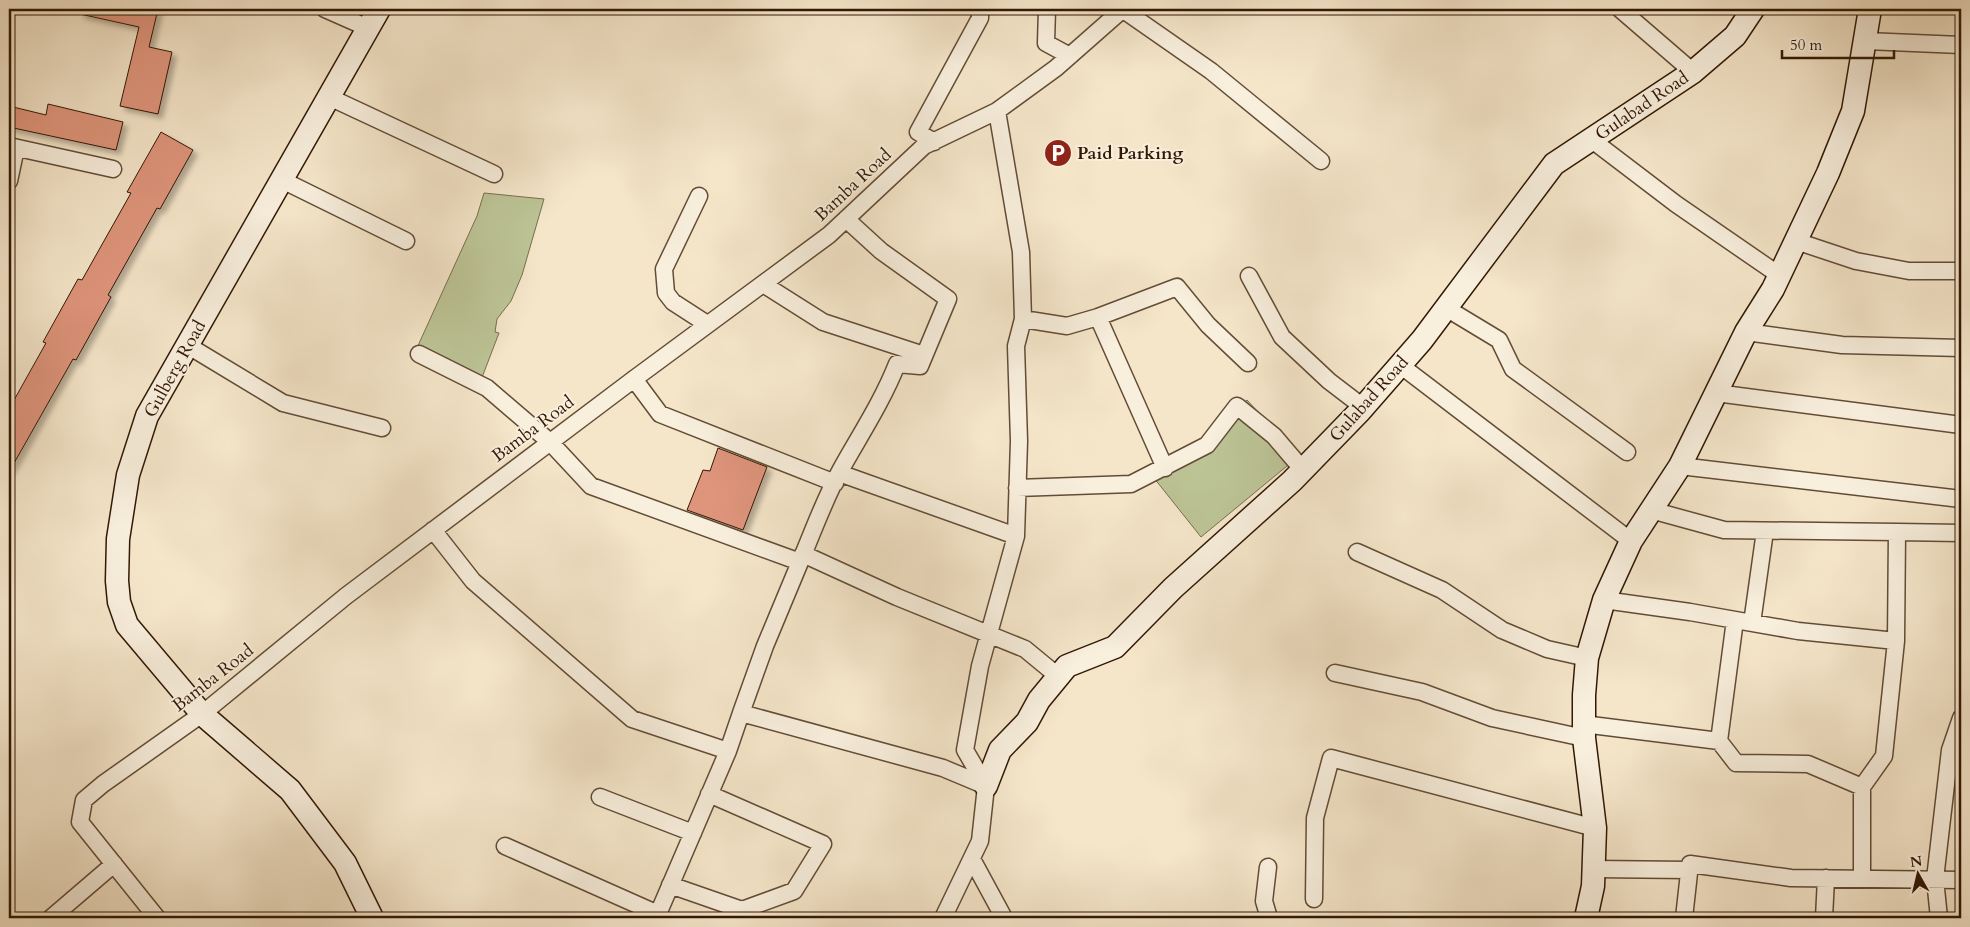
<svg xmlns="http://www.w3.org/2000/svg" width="1970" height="927" viewBox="0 0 1970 927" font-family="Cardo,serif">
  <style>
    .green { fill: #bcc496; stroke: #776e4e }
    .building { fill: #df957c; stroke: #321805; filter: url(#shadow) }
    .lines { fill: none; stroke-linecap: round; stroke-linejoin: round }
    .street-casing { stroke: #634c36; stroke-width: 19 }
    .secondary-casing { stroke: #321805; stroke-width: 25 }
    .street { stroke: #f8efdd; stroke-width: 16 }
    .secondary { stroke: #f8efdd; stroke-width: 22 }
    .labels { text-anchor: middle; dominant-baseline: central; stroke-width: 4; stroke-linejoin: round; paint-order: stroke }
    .street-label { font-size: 18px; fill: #321805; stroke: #f8efdd }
    .poi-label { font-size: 18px; font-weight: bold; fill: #321805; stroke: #f8efdd; text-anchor: start }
  </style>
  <defs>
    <filter id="shadow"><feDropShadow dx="4.5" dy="4.5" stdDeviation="2.5" flood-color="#0004"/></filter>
  </defs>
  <rect width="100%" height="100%" fill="#f5e6ca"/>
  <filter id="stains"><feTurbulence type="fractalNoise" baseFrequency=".004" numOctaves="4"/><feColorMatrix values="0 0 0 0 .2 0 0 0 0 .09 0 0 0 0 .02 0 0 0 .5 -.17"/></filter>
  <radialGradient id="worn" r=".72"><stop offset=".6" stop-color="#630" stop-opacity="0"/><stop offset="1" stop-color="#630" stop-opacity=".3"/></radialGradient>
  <!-- green -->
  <path class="green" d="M484 193 544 199 522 275 511 301 497 319 495 332 499 333 481 380 416 350 477 216Z
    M1247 400 1299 456 1201 537 1154 478Z"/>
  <!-- building -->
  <path class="building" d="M80 9H158L149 47 172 52 158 114 120 106 139 27 80 14Z
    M48 104 123 122 116 150 9 127V106L46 115Z
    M161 132 193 150 160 209 157 208 108 295 111 297 76 360 73 359 9 472V409L46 343 43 342 78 279 82 280 131 193 127 192Z
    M718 448 767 467 743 530 687 510 703 470 710 471Z"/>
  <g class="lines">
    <!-- street casing -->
    <g class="street-casing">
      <path id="street" d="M325 9 368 28
        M1047 9 1046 43 1070 56
        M1122 9 1211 71 1321 161
        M1620 9 1693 72
        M1866 41 1961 45
        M329 97 494 174
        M1592 140 1676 204 1779 275
        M934 142 918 132 980 18V9
        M9 146 113 169
        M282 180 406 241
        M9 181 16 148
        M699 196 664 269 666 293 673 302 707 324
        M1796 241 1856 261 1909 271H1961
        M1249 276 1282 337 1329 381 1363 407
        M763 284 823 322 924 355
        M1446 308 1499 340 1513 369 1627 452
        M1098 317 1177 287 1208 325 1248 363
        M1023 319 1067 326 1098 317 1165 468
        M1746 332 1842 345 1961 348
        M187 345 283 403 382 428
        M419 354 487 388 550 442 591 486 800 562 765 646 741 713
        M1400 365 1631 541
        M634 379 660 414 835 483
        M1716 393 1961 425
        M1680 466 1961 499
        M839 473 1016 536
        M1017 488 1131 484 1207 445 1237 406 1274 436 1303 470
        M1651 510 1724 530 1897 532
        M433 530 473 581 632 719 728 751
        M1357 552 1442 590 1502 630 1547 649 1587 658
        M803 554 897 597 1025 649 1059 677
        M800 562C813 532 824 500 840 471 860 435 882 402 897 364L920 366 948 299 881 251 846 219
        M1604 600 1690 612 1798 631 1896 641 1897 532 1961 533
        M1752 623 1765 531
        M1335 673 1422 692 1492 718 1584 738
        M1583 724 1719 741 1735 620
        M1719 741 1736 763 1808 764 1862 787V878
        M986 786 965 750 980 666 1016 536 1019 441 1016 346 1023 319 1021 252 997 111
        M1862 787 1884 756 1896 641
        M600 797 693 833
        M505 846 658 914 728 751 741 713 943 768 986 786 980 841 943 918
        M972 859 1004 918
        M1268 867 1264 901 1269 918
        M1594 869 1689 870
        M670 885 742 910 794 891 823 844 709 794
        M1314 899 1315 818 1331 758 1595 828
        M51 918 114 864
        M157 918 80 822 84 800 103 784 202 714 346 596 634 379 829 235 924 146 997 111 1056 68 1123 9
        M1684 918 1690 864 1791 878 1961 880
        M1824 918 1826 878
        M1939 918 1935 879 1950 750 1961 718"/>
    </g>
    <!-- secondary casing -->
    <g class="secondary-casing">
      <path id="secondary" d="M986 786 1000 750 1027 722 1039 700 1067 666 1115 647 1173 588 1292 481 1360 411 1422 340 1554 164 1693 72 1735 36 1753 9
        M372 918 345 863 290 790 202 714 127 625 119 602 117 581 118 539 128 475 147 416 379 9
        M1586 918 1593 886 1595 828 1584 738V695L1587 658 1604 600 1631 541 1680 466 1746 332 1773 289 1828 173 1853 111 1870 9"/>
    </g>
    <!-- street -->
    <use href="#street" class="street"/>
    <!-- secondary -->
    <use href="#secondary" class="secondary"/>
  </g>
  <!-- icons -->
  <defs>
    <g id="parking-disc" transform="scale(1.4375)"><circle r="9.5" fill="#8f2418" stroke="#f8efdd"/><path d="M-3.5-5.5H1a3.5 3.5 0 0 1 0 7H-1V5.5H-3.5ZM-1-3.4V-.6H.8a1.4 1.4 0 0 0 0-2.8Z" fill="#fff"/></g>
  </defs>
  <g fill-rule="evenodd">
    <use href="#parking-disc" x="1058" y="153"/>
  </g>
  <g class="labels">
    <!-- street labels -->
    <g class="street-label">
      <text transform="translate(1642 106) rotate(-34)">Gulabad Road</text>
      <text transform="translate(853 185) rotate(-43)">Bamba Road</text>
      <text transform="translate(175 369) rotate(-61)">Gulberg Road</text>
      <text transform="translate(1369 399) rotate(-48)">Gulabad Road</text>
      <text transform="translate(533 429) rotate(-37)">Bamba Road</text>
      <text transform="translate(213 678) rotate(-38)">Bamba Road</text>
    </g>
    <!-- poi labels -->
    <g class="poi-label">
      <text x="1077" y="153">Paid Parking</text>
    </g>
  </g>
  <!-- margin -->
  <rect width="1970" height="927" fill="none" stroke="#f5e6ca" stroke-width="30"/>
  <rect x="10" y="10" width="1950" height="907" fill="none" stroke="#321805" stroke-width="2.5"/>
  <rect x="15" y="15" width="1940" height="897" fill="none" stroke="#321805"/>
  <!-- north arrow -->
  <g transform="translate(1918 874) rotate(352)" stroke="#f8efdd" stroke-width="4" paint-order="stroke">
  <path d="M0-4L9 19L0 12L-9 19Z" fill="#321805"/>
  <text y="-8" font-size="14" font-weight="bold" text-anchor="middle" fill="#321805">N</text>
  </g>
  <!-- scale -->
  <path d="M1782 50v8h112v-8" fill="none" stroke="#321805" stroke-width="2.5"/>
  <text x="1790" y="50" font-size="15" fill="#321805" stroke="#f8efdd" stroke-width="4" paint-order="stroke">50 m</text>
  <rect width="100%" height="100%" filter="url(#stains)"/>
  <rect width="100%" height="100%" fill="url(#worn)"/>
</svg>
